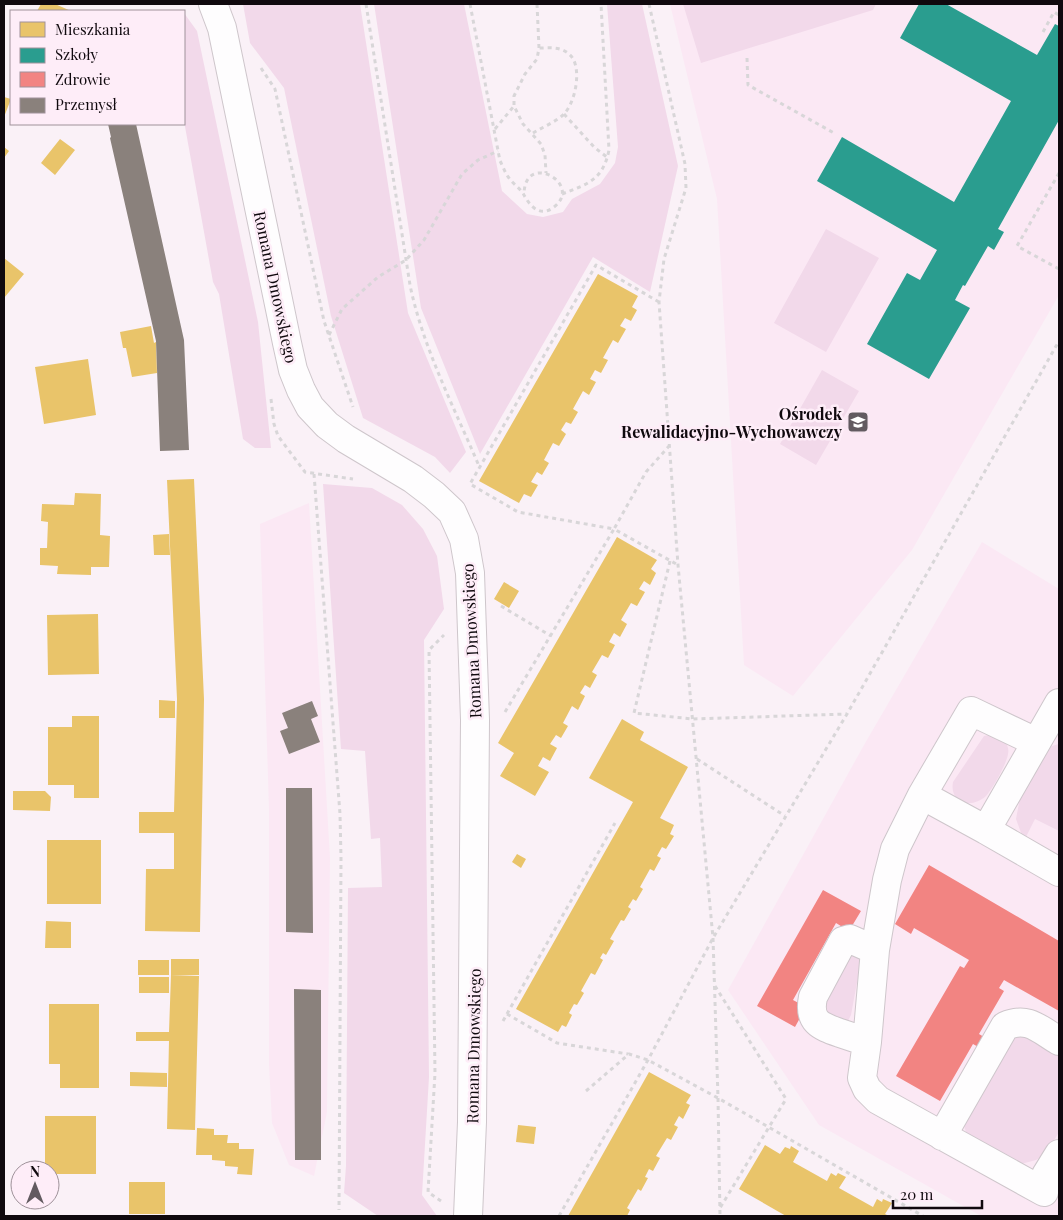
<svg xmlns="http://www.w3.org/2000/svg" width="1063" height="1220" viewBox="0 0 1063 1220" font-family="'Playfair Display',serif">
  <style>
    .built { fill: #fbe8f4 }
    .green { fill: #f2d9ea }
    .homes { fill: #e9c46a }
    .schools { fill: #2a9d8f }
    .health { fill: #f28482 }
    .industry { fill: #8a817c }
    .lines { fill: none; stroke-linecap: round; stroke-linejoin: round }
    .minor-casing { stroke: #cec6cb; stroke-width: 30 }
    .path { stroke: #d8d6d8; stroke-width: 3; stroke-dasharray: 4 4; stroke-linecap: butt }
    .minor { stroke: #fefdfe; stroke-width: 28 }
    .labels { text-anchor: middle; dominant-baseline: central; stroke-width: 5; stroke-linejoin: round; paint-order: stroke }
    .street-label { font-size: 16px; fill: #10090e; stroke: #feedf8 }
    .poi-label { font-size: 16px; font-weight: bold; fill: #10090e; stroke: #feedf8; text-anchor: end }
  </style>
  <rect width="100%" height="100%" fill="#faf1f7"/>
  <!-- built -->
  <path class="built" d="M670 4H1059V295L912 550 793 696 744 665 717 199Z
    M309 503 330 858 327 1112 314 1176 289 1165 272 1123 269 1064V809L260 524Z
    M982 542 1059 589V1216H981L819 1125 728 990 864 745Z"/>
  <!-- green -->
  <path class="green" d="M243 4H360L408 313 466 452 450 473 435 457 363 418 331 316 284 88 250 43Z
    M374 4H464L502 191 527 214 543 217 563 212 572 199 600 184 615 163 618 147 607 4H642L678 166 650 292 593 257 480 454 421 308Z
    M683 4H876L873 10 701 63Z
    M184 13 197 31 258 322 271 448H255L243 439 219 294 213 282 184 121Z
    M826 229 879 258 826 352 774 323Z
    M822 370 859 391 816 465 780 444Z
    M323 484 372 488 402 505 423 529 437 556 444 609 424 640 429 1077 422 1195 437 1216H378L344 1193 346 1166 348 888 382 887 380 838 371 839 365 751 341 749Z
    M989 735 1006 743C1008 747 1009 750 1008 754 1007 763 992 790 986 796 972 809 949 804 953 782L984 736Z
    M1059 744V831L1035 819 1024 841 1016 819 1021 793 1044 756 1052 746Z
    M851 951 860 956V966L851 1015 848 1021 837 1023 820 1005Z
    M1024 1033 1059 1050V1132L1046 1154 1036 1160 1021 1164 968 1138 964 1126 966 1114 1006 1041Z"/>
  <!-- homes -->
  <path class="homes" d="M41 4H55L71 11H37Z
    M4 97 11 99 4 117Z
    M60 139 75 150 55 175 41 163Z
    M4 147 9 151 4 158Z
    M4 258 24 274 4 298Z
    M598 274 638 296 632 307 637 310 631 321 625 318 620 326 626 329 618 343 613 340 603 358 608 360 601 373 595 370 590 379 596 382 589 395 583 391 573 409 578 412 571 424 566 422 561 430 566 434 559 446 553 443 544 460 549 463 542 475 537 472 531 482 538 485 531 497 524 494 519 503 479 481Z
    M151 326 154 343 156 342 157 373 132 377 126 348H123L120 332Z
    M88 359 96 415 44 424 35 367Z
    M194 479 204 699 200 932 145 931 146 869H174V833H139V812H174L177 699 167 480Z
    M75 493 101 494 100 535 110 536 109 567H91V575L57 574 58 566 40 565V548H47L48 522 41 521 42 504 74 505Z
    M169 534 170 555H154L153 535Z
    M617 537 657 560 651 569 656 573 650 585 644 581 639 589 645 592 637 606 631 603 621 620 627 624 620 637 614 633 609 642 615 645 608 658 602 655 592 672 597 675 590 688 585 685 580 693 585 696 578 710 572 706 563 723 568 726 561 738 556 735 550 744 557 748 550 761 543 757 538 766 549 772 535 796 500 776 514 753 498 743Z
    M504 582 519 591 509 608 494 599Z
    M98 614 99 674 48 675 47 615Z
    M159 700 175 701V718H159Z
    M72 716H99V798H74V785H48V727H72Z
    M622 719 644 732 640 740 688 767 660 818 674 825 670 834 674 836 666 849 662 847 657 856 661 858 654 871 650 869 640 887 643 889 636 901 633 899 628 907 631 909 624 921 621 920 610 939 614 941 606 955 603 953 600 958 603 960 595 975 591 973 581 991 584 993 577 1005 574 1004 569 1013 572 1015 566 1027 562 1025 558 1032 516 1009 633 802 589 778Z
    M13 791H45L51 797 50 811 13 810Z
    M47 840H101V904H47Z
    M517 854 526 859 521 868 512 862Z
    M46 921 71 922V948H45Z
    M171 959H199V975H171Z
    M138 960H169V975H138Z
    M171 975 199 976 195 1130 167 1129 169 1041H136V1032H169Z
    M139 977H169V993H139Z
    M49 1004H99V1088H60V1064H49Z
    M130 1072 167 1073V1087L130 1086Z
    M649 1072 691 1095 686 1103 690 1105 683 1119 679 1116 674 1125 678 1127 671 1140 667 1138 656 1156 660 1158 653 1171 649 1169 645 1177 648 1178 641 1191 638 1189 627 1208 630 1210 627 1216H568Z
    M45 1116H96V1174H50V1170H45Z
    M518 1125 536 1127 534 1144 516 1142Z
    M197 1128 214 1129V1135H228L227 1143H239V1149H254L252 1175 237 1174 238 1167 225 1166V1161L212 1160V1155H196Z
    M765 1145 780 1154 785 1147 790 1149 791 1146 799 1151 793 1162 827 1181 831 1173 836 1176 838 1173 846 1177 839 1188 873 1207 877 1199 882 1202 883 1199 892 1203 885 1214 889 1216H786L739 1189Z
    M129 1182H165V1214H129Z"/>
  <!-- schools -->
  <path class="schools" d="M919 4H946L1037 55 1055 24 1059 26V120L998 229 1004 232 994 250 988 246 965 286 963 285 955 300 970 308 929 379 867 344 907 273 920 280 937 250 817 181 842 137 954 202 1011 101 900 38Z"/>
  <!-- health -->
  <path class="health" d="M929 865 1059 941V1011L1004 980 999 988 1004 991 979 1034 999 1046 994 1056 973 1044 940 1101 896 1076 960 966 964 968 969 960 914 928 911 934 895 924Z
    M823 890 861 911 849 931 836 923 793 1000 806 1007 795 1027 757 1006Z"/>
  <!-- industry -->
  <path class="industry" d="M108 124H136L184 340 189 450 160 451 156 341 110 138 111 137Z
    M312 701 318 716 311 719 320 742 289 754 280 731 288 728 282 713Z
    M286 788H312L313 933 286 932Z
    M294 989 321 990V1160H295Z"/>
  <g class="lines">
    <!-- minor casing -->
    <g class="minor-casing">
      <path id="minor" d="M213 4 222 28 287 343 293 370 301 390 310 407 327 425 346 439 413 479 434 495 452 512 464 539 470 573 475 720 472 1122 468 1216
        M1059 703 986 830 1059 872
        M1036 742 971 711 922 795 895 849 887 880 875 950 867 1042 862 1078 867 1089 878 1100 1044 1192 1046 1175 1059 1154
        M922 795 986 830
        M867 1042C858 1039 849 1036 840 1033 820 1026 808 1022 813 997L843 941 850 939 875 950
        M942 1136 1005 1026C1028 1016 1039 1029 1059 1041"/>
    </g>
    <!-- path -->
    <path class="path" d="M366 4 410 285C423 348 454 407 479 466
      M470 4 500 161C503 166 505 173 509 178 513 184 521 189 524 195 530 206 540 218 554 207 584 184 524 150 524 195
      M537 4 539 48 537 59 525 74 514 96V106L523 124 541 144 545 155 546 173
      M649 4 685 164 686 188 664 259 659 302 678 565 713 938 718 1098 720 1216
      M1043 32 1054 12 1059 15
      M747 58 748 85 834 133
      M261 68 275 89 324 321 353 407
      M564 114 594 147 608 158
      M495 129 514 106
      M533 133C543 127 555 122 563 115 576 103 583 65 569 54 560 46 549 48 539 48
      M1059 173 1017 246 1059 269
      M562 194C588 184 603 180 609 150L601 4
      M659 302 596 265 470 484 518 512 614 529 646 472 669 446
      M329 335 342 309 378 277 406 260 424 240 462 174 478 160 498 151
      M271 399 274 424 278 436 305 472 353 479
      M314 474 340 814 341 858 339 1210
      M670 561 634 713 693 719 846 714
      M501 606 551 636
      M505 712 614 529 678 565
      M697 759 785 816
      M715 986 786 1099 720 1208
      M507 1014 557 1043 628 1054
      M503 1021 615 823
      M586 1091 629 1054 648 1060 718 1098 923 1216
      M441 1201 428 1192 435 1073 429 650 444 635
      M559 1216 648 1060 713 938 847 714 1059 341"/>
    <!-- minor -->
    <use href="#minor" class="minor"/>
  </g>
  <!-- icons -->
  <defs>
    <g id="school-square" transform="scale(1.125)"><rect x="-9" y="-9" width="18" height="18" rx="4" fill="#625a60" stroke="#feedf8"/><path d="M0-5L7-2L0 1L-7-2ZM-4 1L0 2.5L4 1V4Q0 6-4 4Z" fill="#fff"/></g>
  </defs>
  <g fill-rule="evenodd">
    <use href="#school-square" x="858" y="422"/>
  </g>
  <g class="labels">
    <!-- street labels -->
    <g class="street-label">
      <text transform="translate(276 287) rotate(78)">Romana Dmowskiego</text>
      <text transform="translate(471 641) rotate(-93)">Romana Dmowskiego</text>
      <text transform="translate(473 1046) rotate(-89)">Romana Dmowskiego</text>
    </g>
    <!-- poi labels -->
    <g class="poi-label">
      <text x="842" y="413">Ośrodek<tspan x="842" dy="18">Rewalidacyjno-Wychowawczy</tspan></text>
    </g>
  </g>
  <!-- border -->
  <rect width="1063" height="1220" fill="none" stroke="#10090e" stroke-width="10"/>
  <!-- legend -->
  <rect x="10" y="10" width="175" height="115" fill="#feedf8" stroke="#9f929a"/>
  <rect x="20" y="22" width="25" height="15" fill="#e9c46a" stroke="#9f929a"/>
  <text x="55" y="35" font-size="15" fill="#10090e">Mieszkania</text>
  <rect x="20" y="48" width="25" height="15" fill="#2a9d8f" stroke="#9f929a"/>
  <text x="55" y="60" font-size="15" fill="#10090e">Szkoły</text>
  <rect x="20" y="72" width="25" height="15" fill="#f28482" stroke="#9f929a"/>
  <text x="55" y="85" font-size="15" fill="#10090e">Zdrowie</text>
  <rect x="20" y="98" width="25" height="15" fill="#8a817c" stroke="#9f929a"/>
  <text x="55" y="110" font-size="15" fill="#10090e">Przemysł</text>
  <!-- north arrow -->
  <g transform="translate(35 1185)"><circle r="24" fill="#feedf8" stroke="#9f929a"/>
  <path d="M0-4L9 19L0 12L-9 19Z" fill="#625a60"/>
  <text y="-8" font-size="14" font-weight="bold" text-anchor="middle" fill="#10090e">N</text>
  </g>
  <!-- scale -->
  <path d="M893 1200v8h89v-8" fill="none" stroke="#10090e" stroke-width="2.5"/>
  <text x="900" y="1200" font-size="15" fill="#10090e" stroke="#feedf8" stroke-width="4" paint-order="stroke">20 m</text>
</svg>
